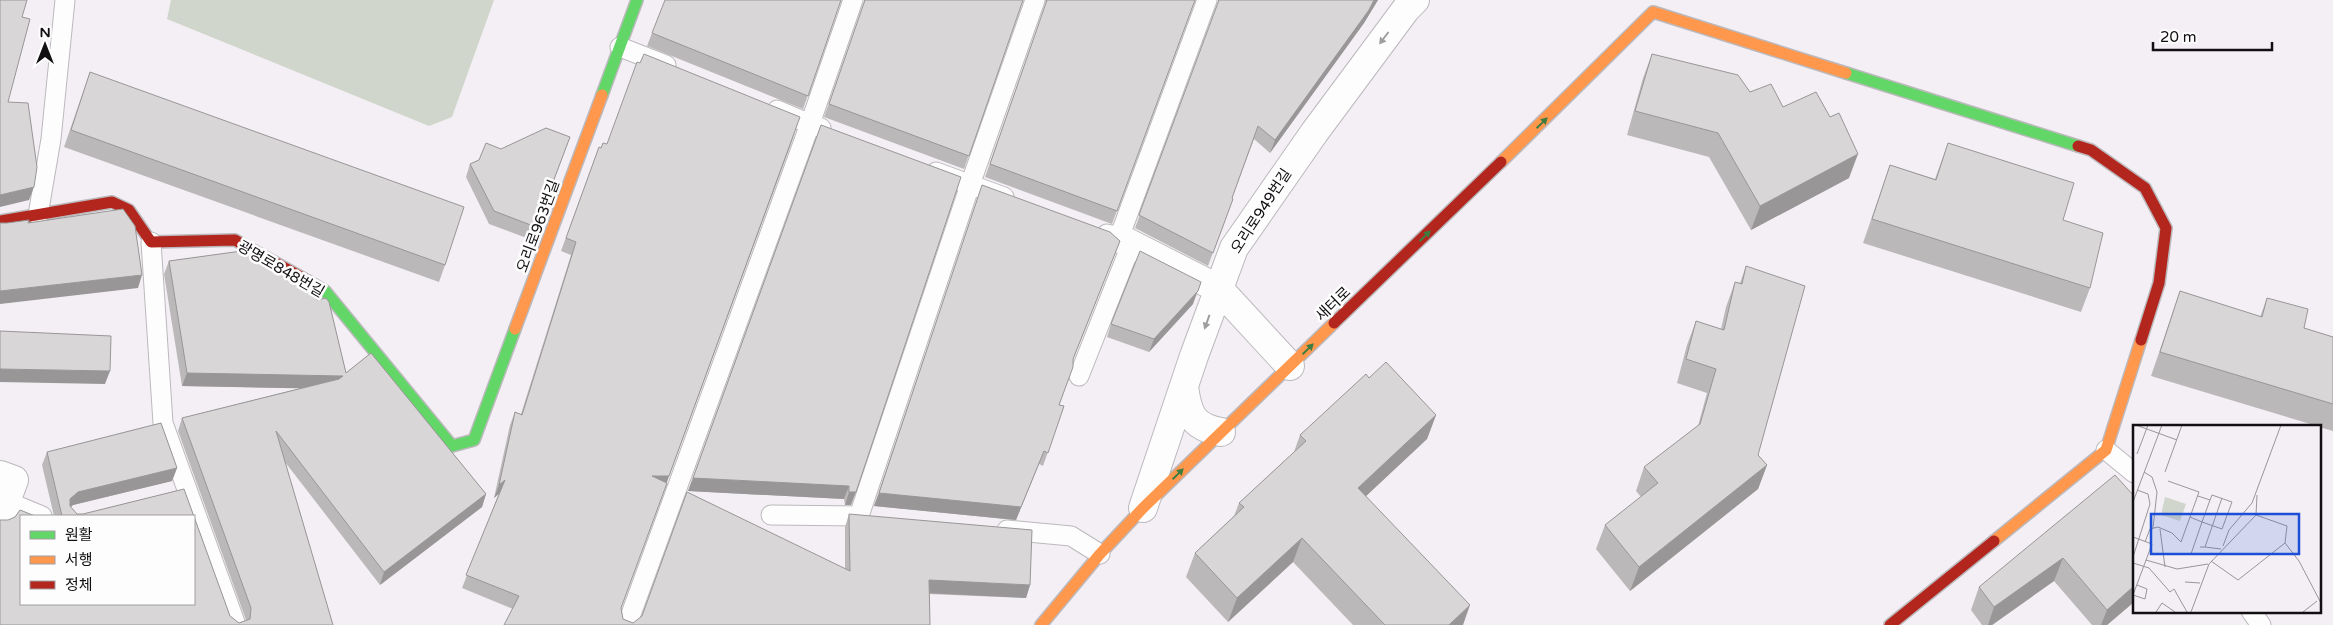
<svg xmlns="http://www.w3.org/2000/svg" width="2333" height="625" viewBox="0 0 2333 625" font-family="'Varela Round','Noto Sans KR',sans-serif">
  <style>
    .green { fill: #d0d6cb }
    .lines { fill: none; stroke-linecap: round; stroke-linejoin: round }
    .lane-casing { stroke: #bcb9bd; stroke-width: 21 }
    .street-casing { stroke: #bcb9bd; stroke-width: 30 }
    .fast-casing { stroke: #bcb9bd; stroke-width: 14 }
    .slow-casing { stroke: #bcb9bd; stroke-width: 14 }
    .jam-casing { stroke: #bcb9bd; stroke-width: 14 }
    .lane { stroke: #fdfdfd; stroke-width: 19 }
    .street { stroke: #fdfdfd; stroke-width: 28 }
    .fast { stroke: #63d668; stroke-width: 11 }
    .slow { stroke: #ff974d; stroke-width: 11 }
    .jam { stroke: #b3261e; stroke-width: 11 }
    .wall { fill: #bbb8b9 }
    .shaded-wall { fill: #989696 }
    .building { fill: #d9d6d7; stroke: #989696 }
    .oneway { fill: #9f9e9f }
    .oneway2 { fill: #3e7c41 }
    .labels { text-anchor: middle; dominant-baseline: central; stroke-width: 5; stroke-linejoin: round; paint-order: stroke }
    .street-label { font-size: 15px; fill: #110f11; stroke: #fefdfe }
    .inset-road { fill: none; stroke: #999599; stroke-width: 1 }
    .view { fill: #1d4ed8; fill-opacity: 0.15; stroke: #1d4ed8; stroke-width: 2.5 }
    .inset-edge { fill: none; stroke: #110f11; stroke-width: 2.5 }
  </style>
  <rect width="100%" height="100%" fill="#f3eff4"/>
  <!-- green -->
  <path class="green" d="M171 0H494L452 117 429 126 167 19Z"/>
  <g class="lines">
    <!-- lane casing -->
    <g class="lane-casing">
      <path id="lane" d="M620 47 666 65
        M821 128 810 124 853 0
        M936 172 1004 197
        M38 215 51 139 65 0
        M1107 234 1119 238 1207 0
        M151 242 163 423 236 625
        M1079 376 1131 245
        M2106 450 2134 473
        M6 501 42 516
        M771 515 859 516 970 185 1035 0
        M1007 530 1071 536 1100 554
        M2251 611 2261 625
        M627 625 810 124 777 110"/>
    </g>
    <!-- street casing -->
    <g class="street-casing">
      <path id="street" d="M1119 238 1219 289 1290 366
        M1184 387C1188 415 1193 427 1221 432
        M0 475 14 480 0 518
        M1143 508 1194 356 1234 248 1314 133 1406 9 1415 0"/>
    </g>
    <!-- fast casing -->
    <g class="fast-casing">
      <path id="fast" d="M1846 73 2078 146
        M602 95 637 0
        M308 281 325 291 452 446 474 440 515 329"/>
    </g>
    <!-- slow casing -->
    <g class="slow-casing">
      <path id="slow" d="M1501 162 1653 12 1846 73
        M515 329 602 95
        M1994 541 2106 450 2141 340
        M1041 625 1100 554 1143 508 1334 323"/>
    </g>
    <!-- jam casing -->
    <g class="jam-casing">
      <path id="jam" d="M2078 146 2091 150 2145 188 2166 228 2159 283 2141 340
        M0 221 112 202 129 210 151 242 235 240 308 281
        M1334 323 1501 162
        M1890 625 1994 541"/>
    </g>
    <!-- lane -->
    <use href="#lane" class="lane"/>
    <!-- street -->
    <use href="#street" class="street"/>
    <!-- fast -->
    <use href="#fast" class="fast"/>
    <!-- slow -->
    <use href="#slow" class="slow"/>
    <!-- jam -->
    <use href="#jam" class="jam"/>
  </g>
  <!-- wall -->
  <path class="wall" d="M841 0 803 109 647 46 652 33Z
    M864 0H1023L964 169 824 117 864 4Z
    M1045 0H1195L1112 224 985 177 1046 4Z
    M1218 0H1378L1364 23 1270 153 1254 139 1232 198 1233 199 1208 266 1135 228 1218 4Z
    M1652 54 1750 92 1783 107 1849 178 1751 230 1709 157 1627 135 1643 78Z
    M90 72 445 265 439 282 64 147Z
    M821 125 851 505H845L844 499 688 491Z
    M570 137 532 240 489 224 466 177 470 164 501 149Z
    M1948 143 2063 220 2090 288 2081 312 1863 243 1890 165 1935 179Z
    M599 147 621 608 623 619 633 623 845 568V527L849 514 1030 585 1026 598 929 594 930 625H504L513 609 462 588 499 493 494 498 510 425 515 412 521 414 571 255 561 251Z
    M978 198 1120 241 1073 360 1059 405 1064 406 1043 466 1039 464 1016 520 874 506Z
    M249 250 314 287 317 300 326 298 329 302 346 373 371 353 486 494 482 507 380 585 285 462 333 625H0V520H8L15 517 20 510 35 516H21V604H194V516H54L42 465 47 452 161 423 177 468 172 481 73 505 71 507 77 514H83L184 489 230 616 239 623 246 620 178 431 182 418 301 388 182 386 164 274 169 261Z
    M1746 266 1758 455 1767 465 1758 489 1630 591 1596 549 1605 525 1641 497 1636 491 1644 467 1698 426 1707 393 1677 383 1687 345 1696 321 1721 329 1726 307 1735 282 1740 283Z
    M2180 291 2260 317 2267 298 2304 328 2333 337V431L2319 427V426H2317L2151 376Z
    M1193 304 1149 352 1107 337 1111 324Z
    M1369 378 1436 415 1427 439 1366 496 1463 625H1353L1293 562 1228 622 1186 577 1195 553 1234 516 1239 503 1294 452 1300 435Z
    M2134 496V602L2107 625H2092L2054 581 1992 625H1982L1971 610 1979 587Z"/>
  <!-- shaded-wall -->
  <path class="shaded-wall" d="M1374 0H1378L1364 23 1270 153 1275 140Z
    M796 130 616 621 648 489Z
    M1858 154 1849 178 1751 230 1760 206Z
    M34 187 29 200 0 207V195Z
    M142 275 138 288 0 304V291Z
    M1201 282 1193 304 1149 352 1154 339Z
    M0 369 110 371 105 384 0 382Z
    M187 373 343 376 338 389 182 386Z
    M1436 415 1427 439 1349 512 1358 488Z
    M1044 451 1016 520 874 506 879 493Z
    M1767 465 1758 489 1630 591 1639 567Z
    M177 468 172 481 73 505 65 512 70 499 78 492Z
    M693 478 849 486 844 499 688 491Z
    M505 480 500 493 494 498 499 485Z
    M849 492H856L851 505H845Z
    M486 494 482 507 380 585 384 572Z
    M1302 538 1293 562 1228 622 1237 598Z
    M2063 558 2054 581 1992 625H1988L1994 607Z
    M929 580 1030 585 1026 598 924 593Z
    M2134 586V602L2107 625H2101L2107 610Z
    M1470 605 1463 625H1449Z"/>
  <!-- building -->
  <path class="building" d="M0 0H27L22 17 30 19 8 102 28 103 37 167 34 187 0 195Z
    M665 0H841L808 96 652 33Z
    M865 0H1023L969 156 829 104Z
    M1047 0H1195L1117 211 990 164Z
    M1219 0H1374L1369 10 1275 140 1258 126 1232 198 1233 199 1213 253 1139 215Z
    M644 54 800 117 669 476H652L667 483 621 608 623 619 633 623 642 616 687 492 850 571 849 514 1032 530 1030 585 929 580 930 625H504L519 596 466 575 505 480 499 485 515 412 522 415 576 242 566 238 599 147 601 148 603 143 607 144 637 62 640 63Z
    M1652 54 1738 75 1750 92 1771 84 1783 107 1816 92 1830 117 1839 113 1858 154 1760 206 1718 133 1635 111Z
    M90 72 464 207 445 265 71 130Z
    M821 125 961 177 856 492H849V486L693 478Z
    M546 128 570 137 536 227 494 211 470 164 479 160 486 143 501 149Z
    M1948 143 2074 183 2063 220 2103 233 2090 288 1872 219 1890 165 1936 180Z
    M982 185 1110 232 1120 241 1073 359V367L1059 405 1064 406 1048 453 1044 451 1021 507 879 493Z
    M123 209 135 226 142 275 0 291V223H7L29 220 28 223Z
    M249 250 314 287 317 300 326 298 329 302 346 373 371 353 486 494 384 572 276 431 333 625H0V520H8L15 517 20 510 35 516H21V604H194V516H62L47 452 161 423 177 468 78 492 70 499V506L77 514H83L184 489 230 616 239 623 250 619 251 608 182 418 339 379 343 376 187 373 169 261Z
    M1140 251 1201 282 1198 291 1154 339 1111 324Z
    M1746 266 1805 286 1758 455 1767 465 1639 567 1605 525 1658 483 1644 467 1700 424 1716 369 1686 359 1696 321 1724 330 1735 282 1742 284Z
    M2180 291 2262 317 2267 298 2308 309 2304 328 2333 337V404L2160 352Z
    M0 331 111 336 110 371 0 369Z
    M1386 362 1436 415 1358 488 1470 605 1449 625H1385L1302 538 1237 598 1195 553 1244 507 1239 503 1306 441 1300 435 1366 374 1369 378Z
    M2115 475 2134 496V586L2107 610 2063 558 1994 607 1979 587Z"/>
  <!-- one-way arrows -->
  <defs><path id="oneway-solid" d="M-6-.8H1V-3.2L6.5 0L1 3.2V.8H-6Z" transform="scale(1.25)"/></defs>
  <g class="oneway">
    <use href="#oneway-solid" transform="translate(1384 38) rotate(127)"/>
    <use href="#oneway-solid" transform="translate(1207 322) rotate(110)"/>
  </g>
  <g class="oneway2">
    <use href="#oneway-solid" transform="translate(1542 123) rotate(-44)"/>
    <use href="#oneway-solid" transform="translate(1425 236) rotate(-44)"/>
    <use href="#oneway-solid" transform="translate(1308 349) rotate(-44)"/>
    <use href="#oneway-solid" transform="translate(1178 474) rotate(-44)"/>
  </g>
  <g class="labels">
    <!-- street labels -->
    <g class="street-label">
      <text transform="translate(1261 211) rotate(-57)">오리로949번길</text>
      <text transform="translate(538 226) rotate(-70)">오리로963번길</text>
      <text transform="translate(281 269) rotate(30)">광명로848번길</text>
      <text transform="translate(1333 304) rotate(-44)">새터로</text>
    </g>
  </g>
  <!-- overview -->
  <g transform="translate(2133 425)">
    <rect width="188" height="188" fill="#f3eff4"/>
    <path d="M32 72 53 79 47 96 28 90Z" fill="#d0d6cb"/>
    <path class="inset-road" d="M3 0 44 15M4 29 15 0M11 47 19 52 24 67 20 103M32 47 49 0M65 71 77 75 79 70 99 77 89 104 69 97 77 75M0 77 29 0M123 90 124 70M57 92 69 97 58 129M27 104 32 142M0 112 19 119 0 170M12 117 17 104 25 102 39 108 48 117 66 67 35 56M152 118 166 136 188 178M90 121 96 105 119 78 148 0M67 122H72L89 73M72 122 88 124M0 132 17 79 15 69 4 65M13 135 44 144 75 139M78 136 105 155 152 118 154 101 123 90M0 138 16 143 37 167 41 164 54 187M52 157 67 158M0 170 12 174 14 164 4 160M23 187 29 178 42 187M58 187 76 139 123 90M170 187 184 176"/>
    <path class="view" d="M18 89H166V129H18Z"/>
    <rect width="188" height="188" class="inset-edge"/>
  </g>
  <!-- legend -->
  <rect x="20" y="515" width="175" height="90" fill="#fefdfe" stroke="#9f9e9f"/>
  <rect x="30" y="531" width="25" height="8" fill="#63d668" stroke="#9f9e9f"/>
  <text x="65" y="540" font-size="15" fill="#110f11">원활</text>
  <rect x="30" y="556" width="25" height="8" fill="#ff974d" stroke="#9f9e9f"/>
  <text x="65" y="565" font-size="15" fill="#110f11">서행</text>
  <rect x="30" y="581" width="25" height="8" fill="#b3261e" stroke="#9f9e9f"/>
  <text x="65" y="590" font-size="15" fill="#110f11">정체</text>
  <!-- north arrow -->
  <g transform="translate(45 45)" stroke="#fefdfe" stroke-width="4" paint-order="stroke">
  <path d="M0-4L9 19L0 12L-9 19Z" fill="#110f11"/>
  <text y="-8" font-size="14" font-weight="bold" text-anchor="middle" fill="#110f11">N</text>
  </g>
  <!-- scale -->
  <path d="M2153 42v8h119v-8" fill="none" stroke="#110f11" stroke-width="2.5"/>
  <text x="2160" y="42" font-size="15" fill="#110f11" stroke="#fefdfe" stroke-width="4" paint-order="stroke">20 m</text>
</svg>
